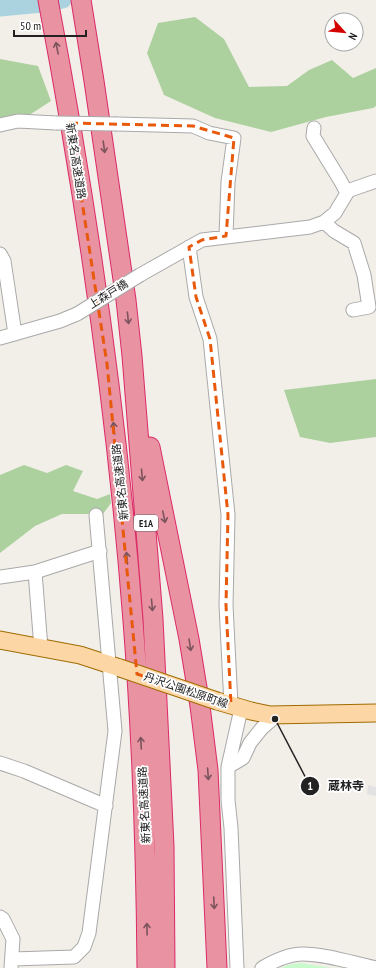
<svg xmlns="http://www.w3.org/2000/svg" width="376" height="968" viewBox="0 0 376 968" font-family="'PT Sans Narrow','Noto Sans JP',sans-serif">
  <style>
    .forest { fill: #add19e }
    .park { fill: #c8facc }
    .parking { fill: #e2e2e2 }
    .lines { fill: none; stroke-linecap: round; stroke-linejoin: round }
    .river { stroke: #aad3df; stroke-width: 17 }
    .minor-casing { stroke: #a9a9a9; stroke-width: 15 }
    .major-casing { stroke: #a06b00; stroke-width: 19 }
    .highway-casing { stroke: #dc2a67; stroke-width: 21 }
    .minor { stroke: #fff; stroke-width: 13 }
    .major { stroke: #fcd6a4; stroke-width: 17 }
    .highway { stroke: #e892a2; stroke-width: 19 }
    .minor-bridge-casing { stroke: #a9a9a9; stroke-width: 15; stroke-linecap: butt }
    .major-bridge-casing { stroke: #a06b00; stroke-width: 19; stroke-linecap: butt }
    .minor-bridge { stroke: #fff; stroke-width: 13 }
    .major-bridge { stroke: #fcd6a4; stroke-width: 17 }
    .oneway { stroke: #7b545c }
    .marked { fill: none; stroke: #e8590c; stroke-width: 3; stroke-dasharray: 8 5; stroke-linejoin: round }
    .labels { text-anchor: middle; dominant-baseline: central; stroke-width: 3.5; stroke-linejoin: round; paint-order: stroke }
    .shield { fill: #fff; stroke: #646464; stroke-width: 1 }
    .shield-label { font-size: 10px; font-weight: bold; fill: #222 }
    .street-label { font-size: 11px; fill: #222; stroke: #fff }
    .leader { fill: none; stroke: #222; stroke-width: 1.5 }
    .callout-dot { fill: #222; stroke: #fff; stroke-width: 1.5 }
    .mark-label { font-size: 12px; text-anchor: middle; font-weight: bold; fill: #fff }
    .callout-label { font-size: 12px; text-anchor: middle; font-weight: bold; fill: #222; stroke: #fff; stroke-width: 3.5; stroke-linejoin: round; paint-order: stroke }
  </style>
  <rect width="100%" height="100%" fill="#f2efe9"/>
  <!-- forest -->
  <path class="forest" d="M195 17 224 39 249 87 287 86 309 70 332 60 353 78 376 68V106L373 108 326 117 271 132 215 118 164 95 147 53 158 23Z
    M0 59 38 66 51 101 20 121 0 125Z
    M376 379V437L330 443 300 437 284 390Z
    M24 465 47 473 66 465 83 471 73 491 97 499 110 494 111 503 103 514H62L35 526 0 553V475Z"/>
  <!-- park -->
  <path class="park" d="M300 963 331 968H281L288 965Z"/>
  <!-- parking -->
  <path class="parking" d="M368 785 376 787V796L367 794Z"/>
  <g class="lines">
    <!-- river -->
    <path class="river" d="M0 8 43 4 63 0"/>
    <!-- minor casing -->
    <g class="minor-casing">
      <path id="minor" d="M117 124 193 126 209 133 234 138 228 182 226 236
        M0 125 18 121 56 123
        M314 128 313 136 340 180 347 193
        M324 222 334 231 354 243 364 275 369 307 353 310
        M189 247 196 297 210 339 228 515 226 605 231 705
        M0 254 4 261 15 334
        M140 275 202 240 310 227 324 222 335 213 347 193 350 190 376 181
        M0 338 60 321 77 314
        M35 572 41 648
        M0 577 35 572 100 551
        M0 763 24 771 106 806
        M228 767 243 758 250 743 262 728 277 715
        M0 917 3 919 13 939 11 968
        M13 959 74 957 84 947 89 933 115 731 96 515
        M237 968 231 828 228 800V767L241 709
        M262 968C274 961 288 954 302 954 327 954 352 963 376 968"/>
    </g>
    <!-- major casing -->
    <g class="major-casing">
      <path id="major" d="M0 640 80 655 120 668
        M217 701 251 711 270 715 376 713"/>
    </g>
    <!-- highway casing -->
    <g class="highway-casing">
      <path id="highway" d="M48 0C87 205 117 413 133 621 142 736 146 852 147 968
        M81 0 94 81 126 300 132 356 153 619 164 846 165 968
        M150 447 189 639 200 706 208 770 217 968"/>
    </g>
    <!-- minor -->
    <use href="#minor" class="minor"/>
    <!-- major -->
    <use href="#major" class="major"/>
    <!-- highway -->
    <use href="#highway" class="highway"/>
    <!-- minor-bridge casing -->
    <g class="minor-bridge-casing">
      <path id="minor-bridge" d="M56 123 117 124
        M77 314 140 275"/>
    </g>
    <!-- major-bridge casing -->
    <g class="major-bridge-casing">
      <path id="major-bridge" d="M120 668 217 701"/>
    </g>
    <!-- minor-bridge -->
    <use href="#minor-bridge" class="minor-bridge"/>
    <!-- major-bridge -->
    <use href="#major-bridge" class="major-bridge"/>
  </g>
  <!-- one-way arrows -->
  <defs><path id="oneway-shaft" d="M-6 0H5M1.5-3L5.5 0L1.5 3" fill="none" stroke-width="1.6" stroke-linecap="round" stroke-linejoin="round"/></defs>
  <g class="oneway">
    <use href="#oneway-shaft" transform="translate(57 48) rotate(-101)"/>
    <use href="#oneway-shaft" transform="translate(104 147) rotate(82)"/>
    <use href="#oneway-shaft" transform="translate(128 318) rotate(84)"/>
    <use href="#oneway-shaft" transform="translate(114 428) rotate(-96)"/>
    <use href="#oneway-shaft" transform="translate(142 475) rotate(85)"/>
    <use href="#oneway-shaft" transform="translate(164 517) rotate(78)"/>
    <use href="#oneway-shaft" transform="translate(127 558) rotate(-95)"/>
    <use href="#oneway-shaft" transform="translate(152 605) rotate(85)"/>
    <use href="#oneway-shaft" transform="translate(190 645) rotate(81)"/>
    <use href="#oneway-shaft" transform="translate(141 743) rotate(-93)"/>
    <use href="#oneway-shaft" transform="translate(208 774) rotate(86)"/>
    <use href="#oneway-shaft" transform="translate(214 903) rotate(87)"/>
    <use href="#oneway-shaft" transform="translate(147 929) rotate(-91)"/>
  </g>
  <!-- marked area -->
  <path class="marked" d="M70 123 193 126 234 138 226 236 202 240 189 247 196 297 210 339 228 515 226 605 231 705 137 674 107 364Z"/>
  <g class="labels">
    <!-- shield labels -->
    <rect class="shield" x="134" y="515" width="24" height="16" rx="3"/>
    <g class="shield-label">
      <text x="146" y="523">E1A</text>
    </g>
    <!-- street labels -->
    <g class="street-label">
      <text transform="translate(76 161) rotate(81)">新東名高速道路</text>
      <text transform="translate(108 294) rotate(-32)">上森戸橋</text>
      <text transform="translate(120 482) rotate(-96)">新東名高速道路</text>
      <text transform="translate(186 690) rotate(19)">丹沢公園松原町線</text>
      <text transform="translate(144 805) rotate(-93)">新東名高速道路</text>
    </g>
  </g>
  <!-- callouts -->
  <path class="leader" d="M275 719L310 786"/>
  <g class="callout-dot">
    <circle cx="275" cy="719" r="4"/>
    <circle cx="310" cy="786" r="10"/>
  </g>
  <g class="mark-label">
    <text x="310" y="790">1</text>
  </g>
  <g class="callout-label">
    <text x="346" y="790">蔵林寺</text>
  </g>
  <!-- north arrow -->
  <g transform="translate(344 32) rotate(117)"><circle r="19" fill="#ffffff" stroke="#a7a7a7"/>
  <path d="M0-3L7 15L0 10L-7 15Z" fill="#d40000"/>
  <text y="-6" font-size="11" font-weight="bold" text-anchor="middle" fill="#222222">N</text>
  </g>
  <!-- scale -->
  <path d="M14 30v6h72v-6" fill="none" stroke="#222222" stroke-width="2"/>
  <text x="20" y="30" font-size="12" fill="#222222" stroke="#ffffff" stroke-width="3" paint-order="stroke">50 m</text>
</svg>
